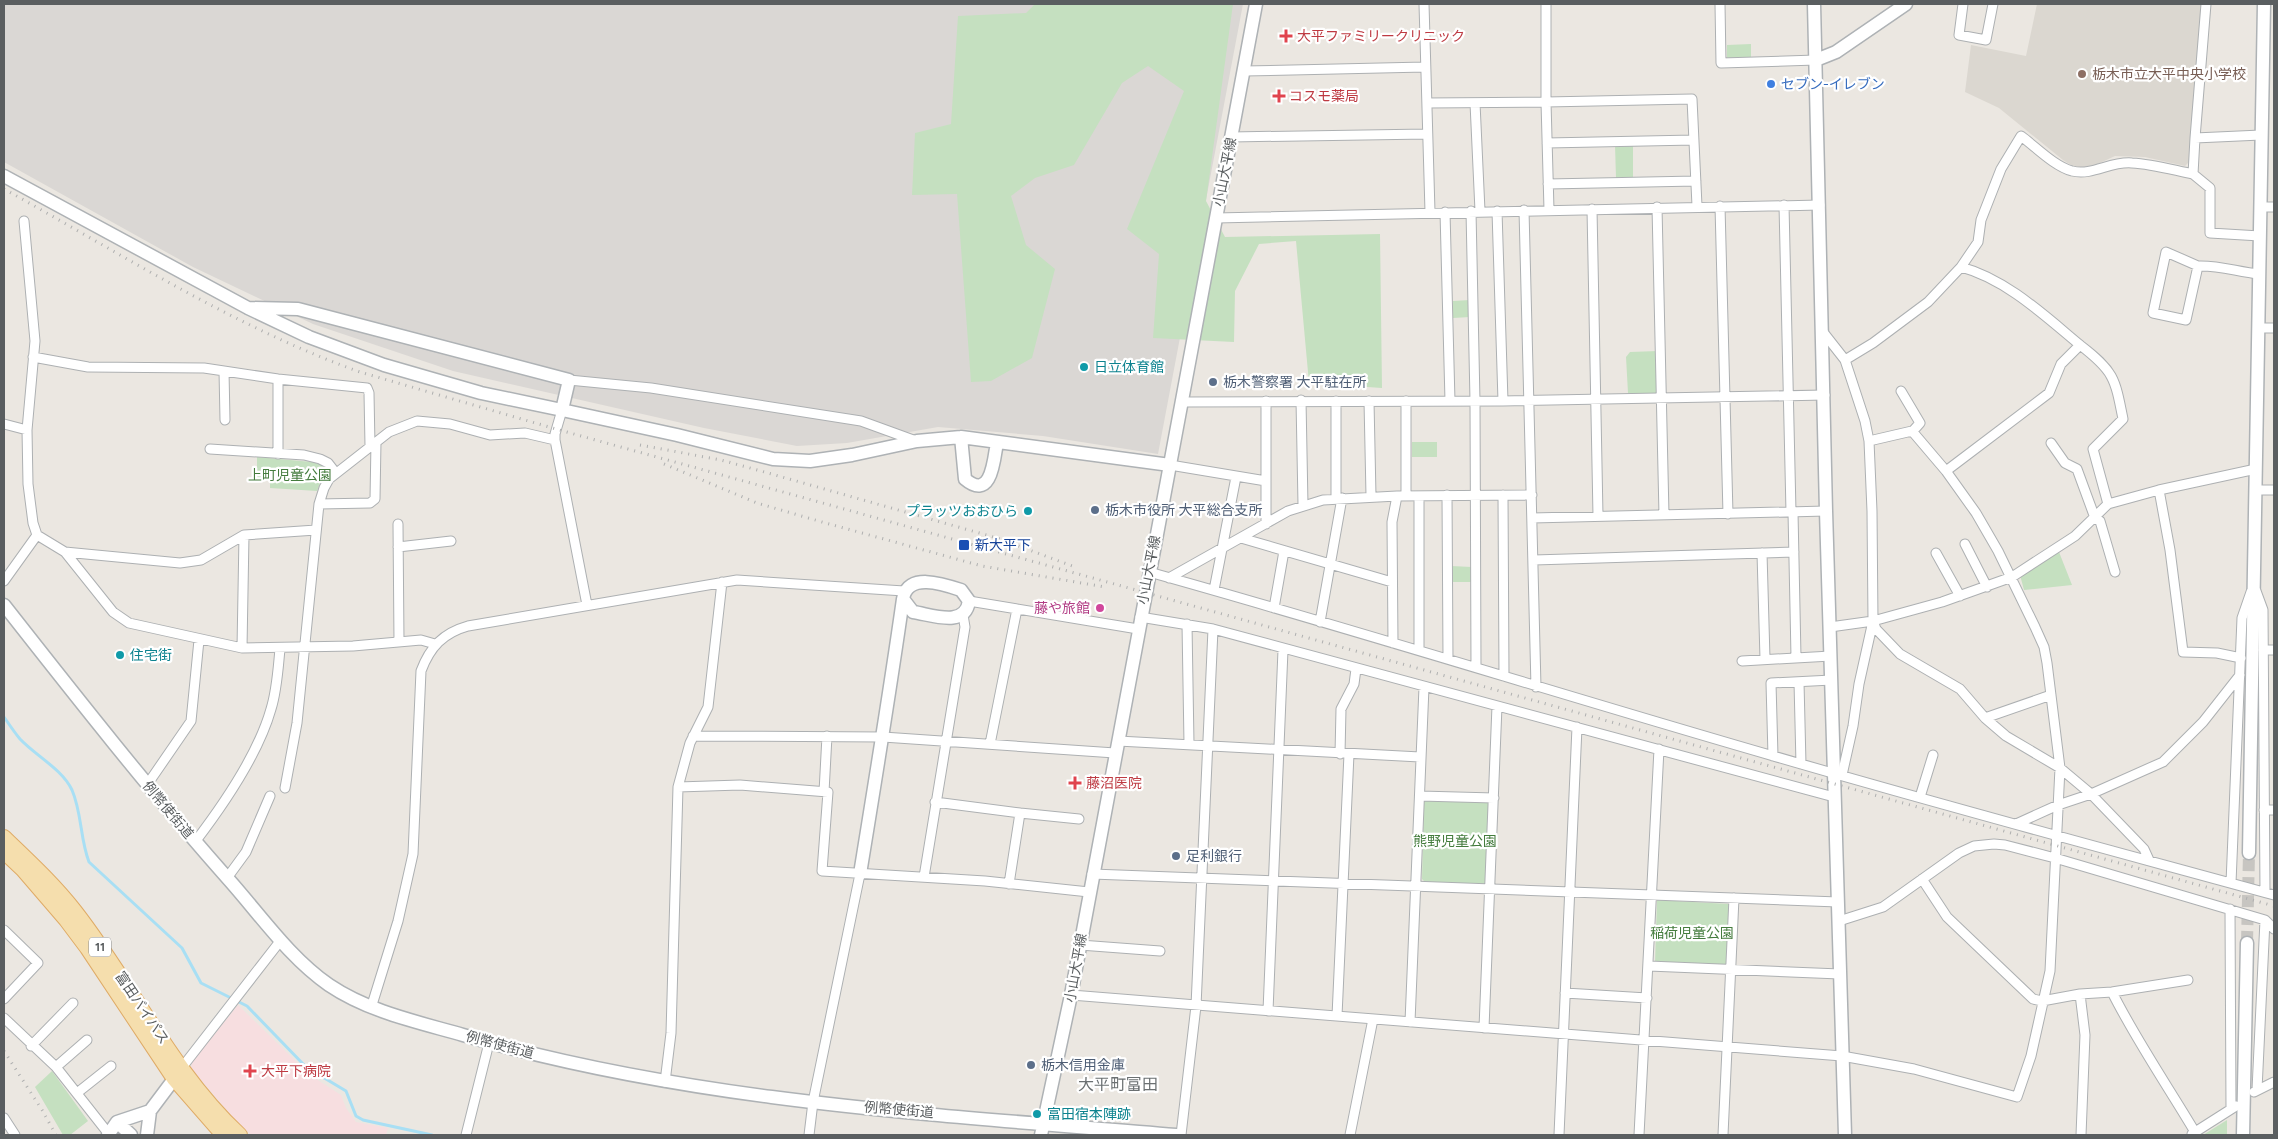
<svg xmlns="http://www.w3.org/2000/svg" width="2278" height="1139" viewBox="0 0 2278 1139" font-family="Figtree,'Noto Sans JP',sans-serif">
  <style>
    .industrial { fill: #dad7d4 }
    .education { fill: #dbd7d0 }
    .medical { fill: #f7dee0 }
    .green { fill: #c5e0c0 }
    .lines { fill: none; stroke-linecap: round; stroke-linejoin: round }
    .stream { stroke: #a8dff4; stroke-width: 3 }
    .secondary-tunnel { stroke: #c7c5c1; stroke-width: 12; stroke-dasharray: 12 6; stroke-linecap: butt }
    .street-casing { stroke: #adb0b2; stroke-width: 11 }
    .secondary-casing { stroke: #aeb2b5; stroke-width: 15 }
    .primary-casing { stroke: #dfab66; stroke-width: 16 }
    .street { stroke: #fff; stroke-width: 9 }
    .secondary { stroke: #fff; stroke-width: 12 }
    .primary { stroke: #f5dead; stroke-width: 14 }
    .rail { stroke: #aeafaf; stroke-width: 3; stroke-dasharray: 1 6; stroke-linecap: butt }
    .health-dot { fill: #e0444e; stroke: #fff; stroke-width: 2 }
    .education-dot { fill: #8d6e63; stroke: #fff; stroke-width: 2 }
    .shop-dot { fill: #3f7fe0; stroke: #fff; stroke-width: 2 }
    .culture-dot { fill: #0f9aa8; stroke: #fff; stroke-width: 2 }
    .service-dot { fill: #5c6f8a; stroke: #fff; stroke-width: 2 }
    .transit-dot { fill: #1a4fb4; stroke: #fff; stroke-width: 2 }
    .hotel-dot { fill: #d1479c; stroke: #fff; stroke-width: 2 }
    .labels { text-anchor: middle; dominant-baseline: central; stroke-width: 4.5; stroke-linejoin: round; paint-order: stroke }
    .shield { fill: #fff; stroke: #8c8e90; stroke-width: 1 }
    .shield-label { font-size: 12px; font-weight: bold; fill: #5a5e60 }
    .health-label { font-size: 14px; fill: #be3a42; stroke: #fff; text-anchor: start }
    .education-label { font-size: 14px; fill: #785e54; stroke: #fff; text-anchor: start }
    .shop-label { font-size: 14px; fill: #366cbe; stroke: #fff; text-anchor: start }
    .street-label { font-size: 14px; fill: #5a5e60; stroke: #fff }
    .culture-label { font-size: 14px; fill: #0d838f; stroke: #fff; text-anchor: start }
    .service-label { font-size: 14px; fill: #4e5e75; stroke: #fff; text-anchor: start }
    .park-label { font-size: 14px; fill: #447c3d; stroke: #fff }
    .transit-label { font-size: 14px; fill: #164399; stroke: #fff; text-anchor: start }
    .hotel-label { font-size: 14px; fill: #b23c85; stroke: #fff; text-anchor: end }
    .quarter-label { font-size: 16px; fill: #6b7072; stroke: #fff }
  </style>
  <rect width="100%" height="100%" fill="#ebe7e1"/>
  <!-- industrial -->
  <path class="industrial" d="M4 4H1243L1158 454 1043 436 938 427 847 443 797 446 704 428 453 371 313 324 193 267 4 162Z"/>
  <!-- education -->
  <path class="education" d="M2037 4H2201L2189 162 2185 166 2145 157 2115 156 2089 168 2074 167 2063 160 1999 108 1965 92 1971 45 2026 56Z"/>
  <!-- medical -->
  <path class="medical" d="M238 1005 310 1075 341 1095 346 1108 356 1122 388 1128 386 1135H251L234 1119 191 1068 192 1062Z"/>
  <!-- green -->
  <path class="green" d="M1035 4H1233L1206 201 1225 237 1380 234 1382 388 1309 383 1296 241 1259 244 1235 291 1234 342 1153 338 1159 254 1127 229 1184 91 1148 66 1122 83 1074 165 1035 178 1011 196 1026 245 1055 269 1032 358 991 381 971 382 957 194 912 195 915 133 951 124 958 16 1026 13Z
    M1751 44V57L1727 58V45Z
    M1615 145H1633V178H1616Z
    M1470 300V317L1453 318V301Z
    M1658 351 1659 390 1656 393H1628L1626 357 1630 352Z
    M1412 442H1437V457H1412Z
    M257 457 312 462 323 465 325 471 317 491 270 488V479H257Z
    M2059 552 2072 585 2024 590 2020 575Z
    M1451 566 1472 567V582H1451Z
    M1424 799 1489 802 1486 884 1426 883 1422 879Z
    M1657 900 1729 904 1726 966 1655 963Z
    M52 1071 88 1121 70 1135H63L35 1087Z
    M2227 1120V1135H2203Z"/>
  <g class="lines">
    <!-- stream -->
    <path class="stream" d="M4 717C9 724 14 732 20 739 36 756 62 769 72 790 82 813 80 839 89 862L182 948 201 983 247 1006 306 1067 346 1091 356 1116 363 1120 432 1135"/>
    <!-- secondary-tunnel -->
    <path class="secondary-tunnel" d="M2247 943 2249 853"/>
    <!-- street casing -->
    <g class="street-casing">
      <path id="street" d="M1424 4 1430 212
        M1720 4 1721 63 1816 60
        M1963 4 1959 35 1986 40 1993 4
        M2206 4 2195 138 2261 135
        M1244 71 1425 67
        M1427 103 1546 102V4
        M1475 103 1480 211
        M1231 137 1427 134
        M2195 138 2193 174 2210 188V233L2260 236
        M1547 143 1694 140
        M1548 184 1696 181
        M1784 205 1791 512
        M1720 206 1728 514
        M1657 207 1664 515
        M2260 207H2274
        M1592 209 1598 516
        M1524 210 1536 687
        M1549 210 1546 102 1692 99 1697 206
        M1471 211 1475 401 1476 667
        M1497 211 1503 401
        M1445 212 1450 401
        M1216 218 1820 205
        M24 221 35 341 27 430 28 484 33 523 37 535 65 552 180 563 201 560 244 535 316 530
        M2198 266 2166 252 2153 313 2186 320 2198 266C2219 265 2238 272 2259 274
        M2258 328H2274
        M1823 332 1845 360 1865 421 1869 441 1872 511 1873 621 1859 684 1853 726 1842 775
        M2080 345C2114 371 2115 378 2123 419L2093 449 2108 504
        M33 357 88 367 204 368 278 379 367 388 369 393 370 446
        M1845 360 1873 343 1928 302 1961 267 1978 242 1981 220 2001 169 2021 136C2036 147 2054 166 2072 171 2093 176 2110 161 2132 163 2152 164 2173 170 2193 174
        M224 371 225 420
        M278 379V454
        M569 380 651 388 861 421 916 441
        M1901 391 1920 423 1912 432
        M1301 400 1303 505
        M1266 401V524
        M1336 401V498
        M1369 401 1371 496
        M1406 401V495
        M1182 402 1503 401 1825 395
        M4 424 27 430
        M555 440V434L562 410
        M2051 443 2065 463 2077 469 2095 518 2100 521 2115 572
        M210 449 304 455 320 459 328 463 335 472
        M1170 465 1266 481
        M1946 471 2049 393 2061 364 2080 345C2045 316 2006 279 1961 267
        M2159 490 2256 469
        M2255 490H2274
        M1447 495 1448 658
        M1503 495 1504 676
        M319 504 370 503 375 499 376 442
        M1793 512 1796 657
        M1532 518 1826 511
        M398 524 399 642
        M1241 538 1392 582
        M1965 544 1987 587
        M398 547 451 541
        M65 552 113 612 129 623 242 648 353 646 421 640 435 644
        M1762 553 1765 659
        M1936 553 1960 596
        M1534 560 1794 552
        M1149 572C1357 630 1562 695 1770 755 1937 804 2106 849 2274 895
        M1169 578 1288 511 1323 500 1397 496 1532 495
        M4 581 37 535
        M1214 590 1236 477
        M2256 591 2263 610 2265 892
        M969 601 1138 629
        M1274 608 1284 551
        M1140 617 1213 629 1834 797
        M1873 621 1876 629 1900 654 1960 689 1985 718 2006 736 2060 768 2091 794 2144 849 2149 860
        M1320 622 1342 498
        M1187 624 1189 744
        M1830 627 1873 621 1942 602 2012 577 2075 536 2108 504 2159 490 2170 550 2183 652 2217 653 2241 658
        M1393 643 1392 522 1397 496
        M242 648 244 535
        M1419 650V496
        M2263 650H2274
        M1742 661 1831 656
        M1799 682 1801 764
        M1985 718 2051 695
        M693 736 883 737 1115 753
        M1118 741 1420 757
        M990 744 1017 609
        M1340 754 1341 709 1354 684 1356 669
        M1773 756 1771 683 1832 680
        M147 785 191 721 199 640
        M678 787 740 785 828 792 822 871 985 881 1089 892
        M285 788 297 723 319 504 324 488 329 479 389 432 417 421 450 424 490 435 525 433 555 440 587 605
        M824 792 827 736
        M1420 796 1494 798
        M1920 797 1933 755
        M935 802 1020 813 1009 884
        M2264 810H2274
        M1020 813 1079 819
        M2016 824 2058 805 2091 794 2163 762 2203 722 2240 675
        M195 842C224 804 258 755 271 709 277 690 278 669 280 649
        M1092 874 1838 902
        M924 877 965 627 963 615
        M227 878 246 852 270 796
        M1922 879 1947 917 2033 999 2042 1001 2080 994 2085 1035 2081 1135
        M2231 883 2242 618 2251 592
        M2230 909 2231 1109
        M1839 921 1883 907 1959 853 1974 846 1994 844 2005 845 2055 858 2265 920 2274 929
        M4 930 38 963 4 999
        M1080 945 1160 951
        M1649 966 1840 974
        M2112 992C2136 1040 2167 1085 2195 1132
        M1565 993 1647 998
        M2080 994 2112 992 2188 980
        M1071 995 1842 1056 1914 1069 2017 1097 2031 1056 2050 971 2060 768 2047 663 2044 647 2035 627 1998 551 1976 513 1946 471 1912 431 1869 441
        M371 1008 398 921 413 854 421 671C430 647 443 633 468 626L737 580 904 591
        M1268 1011 1283 650
        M1337 1016 1349 754
        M4 1018 56 1067 108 1133
        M1410 1022 1424 687
        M1484 1028 1497 706
        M31 1046 73 1003
        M56 1067 87 1040
        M180 1070 281 940
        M665 1082 671 1033 678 787 690 743 708 707 722 582
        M2257 1090 2265 920
        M2254 1092 2274 1082
        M77 1093 111 1066
        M4 1118 15 1135
        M2192 1134 2236 1106
        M466 1135 489 1043
        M809 1135 813 1102 860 874
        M1181 1135 1196 1006 1213 629
        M1350 1135 1373 1019
        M1559 1135 1577 727
        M1639 1135 1659 749
        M1723 1135 1734 898"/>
    </g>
    <!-- secondary casing -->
    <g class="secondary-casing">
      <path id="secondary" d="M1814 4 1826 511 1845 1135
        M1816 60 1836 52 1906 4
        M4 176 248 308 309 337 384 365 481 393 562 410
        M248 308 298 309 569 380 562 410 677 435 773 459 810 461 852 455 917 441 961 437 1170 465
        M961 437 965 479C992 502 994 458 997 442
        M4 605C77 698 151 792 230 881 261 916 290 958 329 985 369 1012 418 1022 463 1035 692 1102 940 1115 1176 1135
        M2249 853 2264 4
        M860 874C875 782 890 691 903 599 907 572 943 584 961 590L969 601C965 628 933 615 913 612L903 599
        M117 1122 131 1135
        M108 1135 117 1122 150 1111 174 1079
        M147 1135 150 1111
        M1041 1135 1071 995 1256 4
        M2243 1135 2247 943"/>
    </g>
    <!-- primary casing -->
    <g class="primary-casing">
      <path id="primary" d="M4 837C28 860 54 884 75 911 132 984 172 1072 240 1135
        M4 852 23 870 66 920 87 948 174 1079 223 1135"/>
    </g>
    <!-- street -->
    <use href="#street" class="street"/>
    <!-- secondary -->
    <use href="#secondary" class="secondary"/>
    <!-- primary -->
    <use href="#primary" class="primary"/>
    <!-- rail -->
    <path class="rail" d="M4 189C120 253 234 327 360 372L556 429 2274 906
      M640 445 721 460 768 473 997 538 1075 567
      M664 464 757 503 822 522 982 566 1105 587
      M4 1051 42 1110 56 1135"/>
  </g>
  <!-- markers -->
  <g class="health-dot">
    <path d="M1283.5 28.5h5v5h5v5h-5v5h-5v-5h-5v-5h5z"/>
    <path d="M1276.5 88.5h5v5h5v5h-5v5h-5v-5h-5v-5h5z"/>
    <path d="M1072.5 775.5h5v5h5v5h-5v5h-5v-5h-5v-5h5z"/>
    <path d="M247.5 1063.5h5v5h5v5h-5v5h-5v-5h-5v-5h5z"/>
  </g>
  <circle class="education-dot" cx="2082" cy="74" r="5"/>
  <circle class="shop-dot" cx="1771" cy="84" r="5"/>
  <g class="culture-dot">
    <circle cx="1084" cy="367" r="5"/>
    <circle cx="1028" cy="511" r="5"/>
    <circle cx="120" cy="655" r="5"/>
    <circle cx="1037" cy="1114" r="5"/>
  </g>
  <g class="service-dot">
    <circle cx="1213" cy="382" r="5"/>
    <circle cx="1095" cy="510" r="5"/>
    <circle cx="1176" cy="856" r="5"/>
    <circle cx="1031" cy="1065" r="5"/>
  </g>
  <rect class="transit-dot" x="958" y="539" width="12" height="12" rx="2.5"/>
  <circle class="hotel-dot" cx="1100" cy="608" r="5"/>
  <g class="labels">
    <!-- shield labels -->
    <rect class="shield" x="89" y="937.5" width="22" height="19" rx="4"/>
    <g class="shield-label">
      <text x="100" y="947">11</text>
    </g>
    <!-- health labels -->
    <g class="health-label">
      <text x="1297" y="36">大平ファミリークリニック</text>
      <text x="1289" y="96">コスモ薬局</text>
      <text x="1086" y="783">藤沼医院</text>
      <text x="261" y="1071">大平下病院</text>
    </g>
    <!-- education labels -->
    <g class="education-label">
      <text x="2092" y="74">栃木市立大平中央小学校</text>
    </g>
    <!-- shop labels -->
    <g class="shop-label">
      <text x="1781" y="84">セブン-イレブン</text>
    </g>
    <!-- street labels -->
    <g class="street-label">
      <text transform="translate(1225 172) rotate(-79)">小山大平線</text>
      <text transform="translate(1149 570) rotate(-79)">小山大平線</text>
      <text transform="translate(168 810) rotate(50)">例幣使街道</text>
      <text transform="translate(1076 968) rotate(-80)">小山大平線</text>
      <text transform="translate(142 1008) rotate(56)">富田バイパス</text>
      <text transform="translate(500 1045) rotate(15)">例幣使街道</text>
      <text transform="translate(899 1110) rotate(5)">例幣使街道</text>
    </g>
    <!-- culture labels -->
    <g class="culture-label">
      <text x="1094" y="367">日立体育館</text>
      <text x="1018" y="511" text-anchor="end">プラッツおおひら</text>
      <text x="130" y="655">住宅街</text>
      <text x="1047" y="1114">富田宿本陣跡</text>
    </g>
    <!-- service labels -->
    <g class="service-label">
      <text x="1223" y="382">栃木警察署 大平駐在所</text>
      <text x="1105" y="510">栃木市役所 大平総合支所</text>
      <text x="1186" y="856">足利銀行</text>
      <text x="1041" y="1065">栃木信用金庫</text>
    </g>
    <!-- park labels -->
    <g class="park-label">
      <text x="290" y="475">上町児童公園</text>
      <text x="1455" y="841">熊野児童公園</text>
      <text x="1692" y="933">稲荷児童公園</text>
    </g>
    <!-- transit labels -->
    <g class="transit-label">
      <text x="975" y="545">新大平下</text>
    </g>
    <!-- hotel labels -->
    <g class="hotel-label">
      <text x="1090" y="608">藤や旅館</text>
    </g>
    <!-- quarter labels -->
    <g class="quarter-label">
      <text x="1118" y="1084">大平町富田</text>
    </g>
  </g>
  <!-- border -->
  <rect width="2278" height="1139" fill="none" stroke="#5a5e60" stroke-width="10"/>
</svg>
